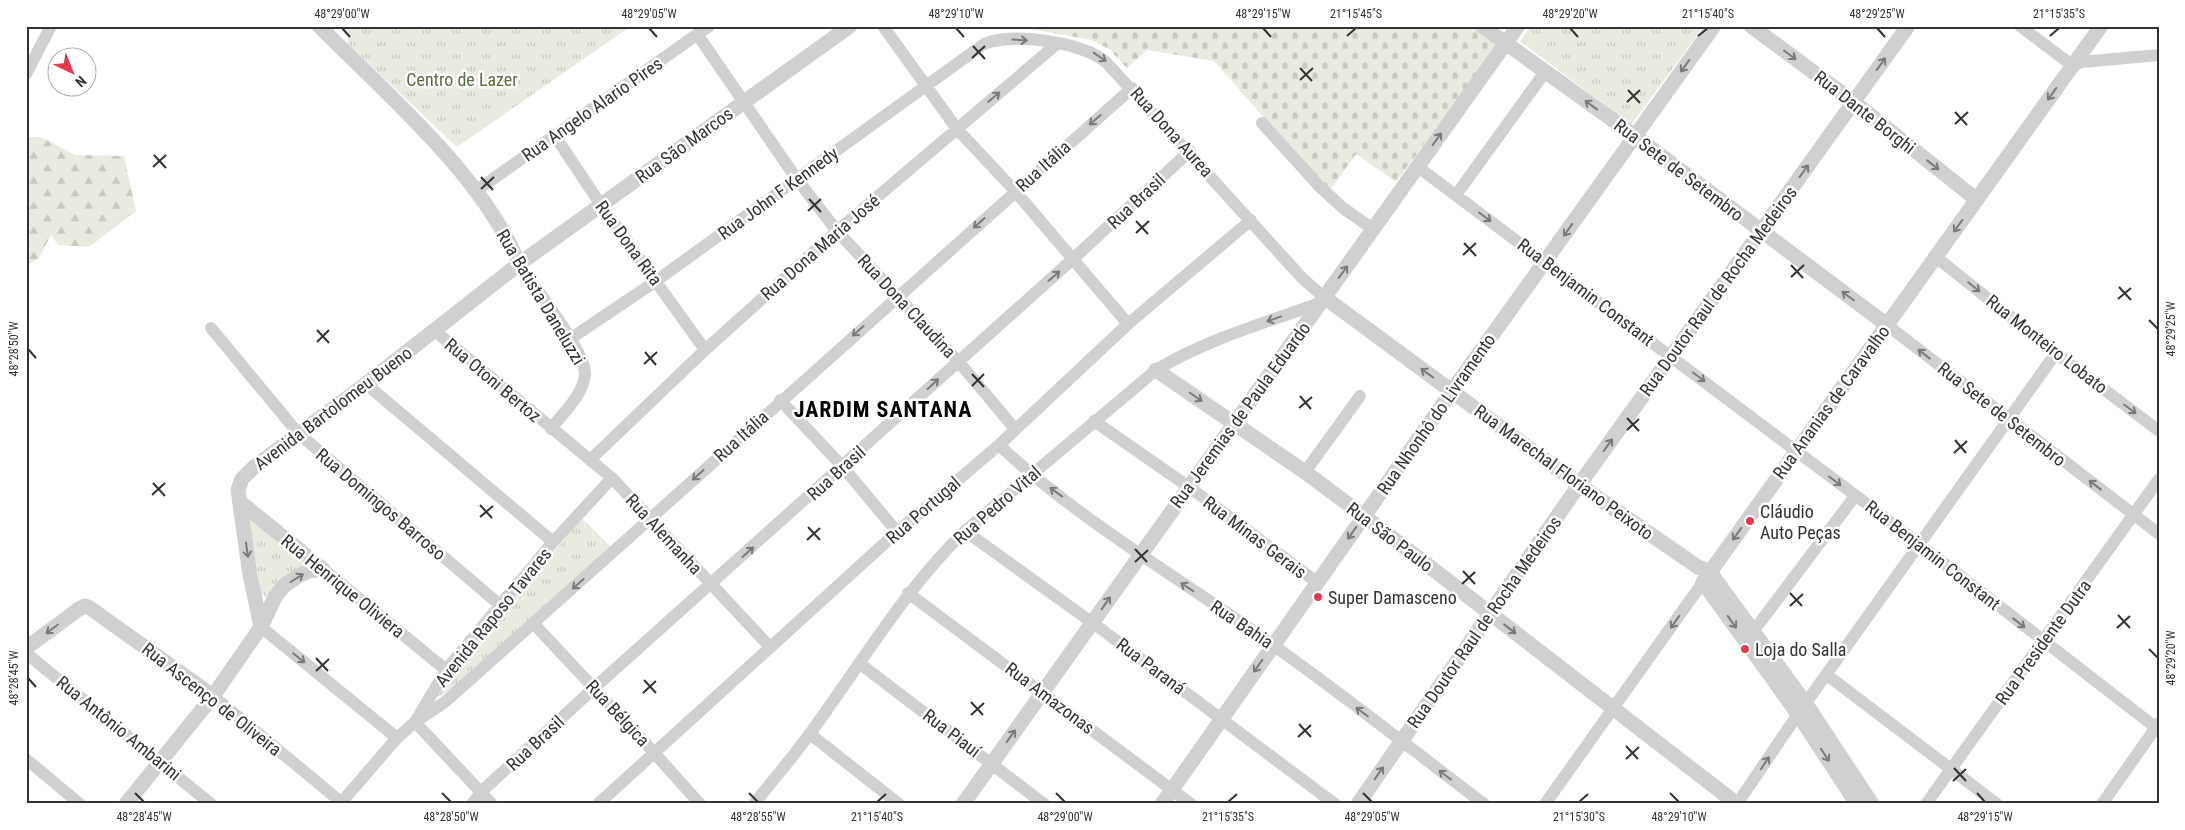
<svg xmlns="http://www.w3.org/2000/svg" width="2185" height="830" viewBox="0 0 2185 830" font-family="'Roboto Condensed',sans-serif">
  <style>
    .grass { fill: url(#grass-tufts) }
    .forest { fill: url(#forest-firs) }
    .cemetery { fill: url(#cemetery-stones) }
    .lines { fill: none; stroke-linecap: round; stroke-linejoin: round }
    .minor { stroke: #d0d0d0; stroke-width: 12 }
    .tertiary { stroke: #d0d0d0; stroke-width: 15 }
    .oneway { stroke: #7a7a7a }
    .ticks { fill: none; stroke: #333; stroke-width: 2 }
    .poi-dot { fill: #e33b4c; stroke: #fff; stroke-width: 2 }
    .labels { text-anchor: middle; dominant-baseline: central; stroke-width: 5; stroke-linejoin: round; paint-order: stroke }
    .park-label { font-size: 18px; fill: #576f40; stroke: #fff }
    .street-label { font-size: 18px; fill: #333; stroke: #fff }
    .poi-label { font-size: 18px; fill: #333; stroke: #fff; text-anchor: start }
    .district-label { font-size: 22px; font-weight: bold; letter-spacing: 1px; fill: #000; stroke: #fff }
    .neatline { fill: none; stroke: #333; stroke-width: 2 }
    .ticks-label { font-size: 12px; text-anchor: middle; fill: #333 }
  </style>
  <defs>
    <pattern id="grass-tufts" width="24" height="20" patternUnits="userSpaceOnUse" patternTransform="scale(1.25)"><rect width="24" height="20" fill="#e6ecdf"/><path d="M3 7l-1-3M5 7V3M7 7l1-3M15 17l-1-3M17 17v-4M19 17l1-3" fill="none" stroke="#c6cbc0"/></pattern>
    <pattern id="forest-firs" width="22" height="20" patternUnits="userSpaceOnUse" patternTransform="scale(1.25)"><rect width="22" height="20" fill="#e6ecdf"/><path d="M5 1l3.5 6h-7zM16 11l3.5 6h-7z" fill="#c6cbc0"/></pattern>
    <pattern id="cemetery-stones" width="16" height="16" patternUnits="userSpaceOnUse" patternTransform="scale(1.25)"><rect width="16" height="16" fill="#e6ecdf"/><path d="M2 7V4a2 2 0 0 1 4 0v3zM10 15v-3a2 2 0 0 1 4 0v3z" fill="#c6cbc0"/></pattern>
  </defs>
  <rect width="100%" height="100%" fill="#fff"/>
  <!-- grass -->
  <path class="grass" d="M351 26H631L457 147 348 44V30Z
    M1530 26H1704L1631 125 1520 41Z
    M582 518 612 548 451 689 436 698 444 683Z
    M252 520 303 562 304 565 268 597H265L261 592 250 526 249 521Z"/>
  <!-- forest -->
  <path class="forest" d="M26 137H41L75 155 124 156 136 211 89 247 58 245 51 235 38 259 26 265Z"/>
  <!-- cemetery -->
  <path class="cemetery" d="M1014 26H1470L1497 46 1396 182 1356 154 1331 189 1325 187 1214 61 1147 50 1127 68 1109 49 1091 40Z"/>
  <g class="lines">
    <!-- minor -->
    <path class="minor" d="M883 26 957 129 1015 191 1128 324
      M2020 26 2073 66 2081 62 2159 55
      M697 34 796 178 837 231 958 361 1015 429
      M26 74 51 26
      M1262 123 1319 186 1343 208 1373 229
      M555 136 601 205 705 350
      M1418 167 1875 510 2159 730
      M476 191 709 26
      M1456 195 1545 72
      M1936 257 2056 353 2159 431
      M519 264C533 285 586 352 585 374 584 394 562 414 551 429
      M1887 325 2159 534
      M211 328 298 433 500 605
      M435 331 612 478 770 647
      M570 339 656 281 984 44C1014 32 1081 42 1106 62L1303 279 1324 297
      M366 384 553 542
      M780 400 843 467 897 532
      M1094 421 1189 487 1318 583
      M999 445C1081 522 1182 579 1273 645 1345 696 1414 751 1484 804
      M590 460 705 350 837 231 1058 43
      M1305 472 1360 396
      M965 531 1101 629 1335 804
      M323 569 446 670
      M908 593 1191 804
      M533 623 649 747 700 804
      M261 627 397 738
      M1749 637 1855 496
      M26 653 211 804
      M859 663 1044 804
      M1827 675 1997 804
      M213 696 341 802
      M415 722 445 702 1132 88
      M415 722 492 804
      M810 734 899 804
      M26 759 80 804
      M340 804 397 738 415 722 446 670 553 542 612 478
      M472 804 481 792 594 688 1074 258 1190 151
      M598 804 897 532 999 445 1128 324 1251 220
      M754 804C773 780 793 757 811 732 861 664 904 590 965 531L1156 370C1207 339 1265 323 1320 303
      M1545 804 1703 582
      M1737 804 1798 714 2056 353
      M1926 804 2159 479
      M2102 804 2159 723"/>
    <!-- tertiary -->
    <path class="tertiary" d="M319 26C386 93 483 176 519 264
      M1482 26 1635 136 1887 325
      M1751 26 1854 102 1977 200
      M1324 297 1579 485 1698 567 1710 572 1806 704 1872 804
      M1156 370 1305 472 1364 516 1737 804
      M240 502 323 569
      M261 627 250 575 238 490 242 479 254 467 366 384 519 264 850 26
      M26 648 79 609 85 606 90 608 213 696
      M126 804 213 696 261 627 275 597 285 585 300 575 309 571 323 569
      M963 804 1518 26
      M1162 804 1452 391 1714 26
      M1358 804 1579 485 1908 26
      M1857 804 1798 714 1703 582 2101 26"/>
  </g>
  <!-- one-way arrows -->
  <defs><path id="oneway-shaft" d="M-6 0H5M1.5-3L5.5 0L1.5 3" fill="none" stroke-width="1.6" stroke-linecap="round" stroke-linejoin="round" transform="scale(1.25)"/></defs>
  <g class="oneway">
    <use href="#oneway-shaft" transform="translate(1020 40) rotate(4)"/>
    <use href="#oneway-shaft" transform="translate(1790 55) rotate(37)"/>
    <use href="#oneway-shaft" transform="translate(1100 57) rotate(34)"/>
    <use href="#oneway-shaft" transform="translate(1881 64) rotate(-54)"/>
    <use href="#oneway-shaft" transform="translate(1685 66) rotate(126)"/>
    <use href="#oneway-shaft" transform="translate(2052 94) rotate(126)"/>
    <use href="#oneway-shaft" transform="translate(994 97) rotate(-40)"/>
    <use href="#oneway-shaft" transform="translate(1591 105) rotate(-144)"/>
    <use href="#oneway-shaft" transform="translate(1095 120) rotate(139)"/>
    <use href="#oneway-shaft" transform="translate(1437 139) rotate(-54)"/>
    <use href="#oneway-shaft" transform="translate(1933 165) rotate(38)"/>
    <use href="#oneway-shaft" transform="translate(1804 171) rotate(-54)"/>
    <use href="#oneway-shaft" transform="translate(1485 217) rotate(37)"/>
    <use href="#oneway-shaft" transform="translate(979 223) rotate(138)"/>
    <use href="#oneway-shaft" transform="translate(1958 226) rotate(126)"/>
    <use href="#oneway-shaft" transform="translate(1568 230) rotate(125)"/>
    <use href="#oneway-shaft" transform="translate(1343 272) rotate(-54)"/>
    <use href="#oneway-shaft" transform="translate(1054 276) rotate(-41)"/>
    <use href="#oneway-shaft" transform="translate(1974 287) rotate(39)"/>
    <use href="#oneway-shaft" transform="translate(1848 296) rotate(-143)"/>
    <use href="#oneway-shaft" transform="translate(1274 319) rotate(160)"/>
    <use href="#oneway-shaft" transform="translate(858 331) rotate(138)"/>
    <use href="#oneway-shaft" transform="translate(1924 354) rotate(-142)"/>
    <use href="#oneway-shaft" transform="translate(1427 373) rotate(-144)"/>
    <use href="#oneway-shaft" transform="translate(1699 377) rotate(37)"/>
    <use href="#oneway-shaft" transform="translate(933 384) rotate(-43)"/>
    <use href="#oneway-shaft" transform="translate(1196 397) rotate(35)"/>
    <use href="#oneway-shaft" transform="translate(2130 409) rotate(37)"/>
    <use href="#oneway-shaft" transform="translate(1608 445) rotate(-54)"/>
    <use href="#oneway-shaft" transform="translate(698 475) rotate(138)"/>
    <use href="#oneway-shaft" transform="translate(1835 481) rotate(37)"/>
    <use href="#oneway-shaft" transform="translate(2095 485) rotate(-142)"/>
    <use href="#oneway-shaft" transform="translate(1056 492) rotate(-144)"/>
    <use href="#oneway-shaft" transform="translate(1352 533) rotate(125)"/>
    <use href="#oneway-shaft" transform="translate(1737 534) rotate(126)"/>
    <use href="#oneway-shaft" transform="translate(247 550) rotate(82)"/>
    <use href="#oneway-shaft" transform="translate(748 552) rotate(-42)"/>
    <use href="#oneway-shaft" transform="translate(297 578) rotate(-32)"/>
    <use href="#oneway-shaft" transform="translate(578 584) rotate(138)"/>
    <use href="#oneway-shaft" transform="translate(1187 587) rotate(-146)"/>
    <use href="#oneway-shaft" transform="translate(1106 603) rotate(-55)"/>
    <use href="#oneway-shaft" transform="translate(1675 622) rotate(125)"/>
    <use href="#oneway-shaft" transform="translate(1732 622) rotate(54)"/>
    <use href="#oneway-shaft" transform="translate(2019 623) rotate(38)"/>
    <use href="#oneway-shaft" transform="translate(52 629) rotate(143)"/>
    <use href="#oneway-shaft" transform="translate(1510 629) rotate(38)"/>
    <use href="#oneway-shaft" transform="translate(299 658) rotate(39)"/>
    <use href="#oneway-shaft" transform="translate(1258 666) rotate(125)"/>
    <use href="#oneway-shaft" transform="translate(1362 712) rotate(-143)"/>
    <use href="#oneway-shaft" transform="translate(1011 736) rotate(-54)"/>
    <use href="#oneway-shaft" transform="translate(1825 755) rotate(57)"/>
    <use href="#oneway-shaft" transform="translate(1765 763) rotate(-56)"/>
    <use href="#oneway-shaft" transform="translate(1379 773) rotate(-55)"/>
    <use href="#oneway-shaft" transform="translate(1445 775) rotate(-143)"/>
  </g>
  <!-- ticks -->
  <path class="ticks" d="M342 28 350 37M649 28 657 37M956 28 964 37M1263 28 1271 37M1570 28 1578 37M1877 28 1885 37M1347 36 1356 28M1698 36 1708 28M2050 36 2059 28M973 46 985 59M972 58 985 46M1300 68 1312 81M1300 80 1313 68M1628 90 1640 103M1627 102 1640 90M1955 112 1967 125M1955 124 1968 112M154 155 166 168M153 167 166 155M481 177 493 190M481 189 494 177M809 199 821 212M808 211 821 199M1136 221 1148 234M1136 233 1149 221M1464 243 1476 256M1463 255 1476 243M1791 265 1803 278M1791 277 1804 265M2119 287 2131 300M2118 299 2131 288M2149 320 2158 329M317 330 329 343M317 342 329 330M28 349 36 358M645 352 656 365M644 364 657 352M972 374 984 387M972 386 984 374M1300 396 1311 409M1299 408 1312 397M1627 418 1639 431M1627 430 1639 419M1955 440 1966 453M1954 453 1967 441M153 483 165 496M152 495 165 483M480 505 492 518M480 517 493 506M808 527 820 540M807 540 820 528M1135 549 1147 562M1135 562 1148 550M1463 571 1475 584M1462 584 1475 572M1790 593 1802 606M1790 606 1803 594M2118 615 2130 628M2117 628 2130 616M2149 649 2158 658M316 658 328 671M316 671 329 659M28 678 36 687M644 680 656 693M643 693 656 681M971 702 983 715M971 715 984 703M1299 724 1311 737M1298 737 1311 725M1626 746 1638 759M1626 759 1639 747M1954 768 1966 781M1953 781 1966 769M135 793 144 802M442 793 451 802M749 793 758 802M1056 793 1065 802M1363 793 1372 802M1670 793 1679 802M1977 793 1985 802M877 802 886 794M1228 802 1237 794M1579 802 1588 794"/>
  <!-- markers -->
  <g class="poi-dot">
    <circle cx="1750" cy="521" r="5"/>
    <circle cx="1318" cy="597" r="5"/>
    <circle cx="1745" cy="649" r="5"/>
  </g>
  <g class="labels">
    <!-- park labels -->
    <g class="park-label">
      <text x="462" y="79">Centro de Lazer</text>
    </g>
    <!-- street labels -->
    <g class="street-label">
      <text transform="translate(592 109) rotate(-35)">Rua Angelo Alario Pires</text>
      <text transform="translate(1865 112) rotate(38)">Rua Dante Borghi</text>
      <text transform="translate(1172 132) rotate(48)">Rua Dona Aurea</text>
      <text transform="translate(684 145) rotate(-36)">Rua São Marcos</text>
      <text transform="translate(1043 166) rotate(-42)">Rua Itália</text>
      <text transform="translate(1679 170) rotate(37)">Rua Sete de Setembro</text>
      <text transform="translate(778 193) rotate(-36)">Rua John F Kennedy</text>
      <text transform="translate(1136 201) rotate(-43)">Rua Brasil</text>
      <text transform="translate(629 243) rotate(54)">Rua Dona Rita</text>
      <text transform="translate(820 247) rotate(-41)">Rua Dona Maria José</text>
      <text transform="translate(1718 291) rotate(-54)">Rua Doutor Raul de Rocha Medeiros</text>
      <text transform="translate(1586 292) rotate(37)">Rua Benjamin Constant</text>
      <text transform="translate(541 297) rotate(59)">Rua Batista Daneluzzi</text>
      <text transform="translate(907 306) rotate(47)">Rua Dona Claudina</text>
      <text transform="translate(2047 344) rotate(38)">Rua Monteiro Lobato</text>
      <text transform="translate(493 380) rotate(40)">Rua Otoni Bertoz</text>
      <text transform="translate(1831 402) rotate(-54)">Rua Ananias de Caravalho</text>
      <text transform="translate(333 408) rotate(-37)">Avenida Bartolomeu Bueno</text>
      <text transform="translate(1436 414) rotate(-55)">Rua Nhonhô do Livramento</text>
      <text transform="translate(2002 414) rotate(38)">Rua Sete de Setembro</text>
      <text transform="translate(1240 415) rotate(-54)">Rua Jeremias de Paula Eduardo</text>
      <text transform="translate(741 436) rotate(-42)">Rua Itália</text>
      <text transform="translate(1564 472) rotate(36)">Rua Marechal Floriano Peixoto</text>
      <text transform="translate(836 473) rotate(-42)">Rua Brasil</text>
      <text transform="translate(381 504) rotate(40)">Rua Domingos Barroso</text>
      <text transform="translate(997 505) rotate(-41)">Rua Pedro Vital</text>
      <text transform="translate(923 510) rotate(-41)">Rua Portugal</text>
      <text transform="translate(664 534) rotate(47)">Rua Alemanha</text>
      <text transform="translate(1255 537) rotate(37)">Rua Minas Gerais</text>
      <text transform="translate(1390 537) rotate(37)">Rua São Paulo</text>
      <text transform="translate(1933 555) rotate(38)">Rua Benjamin Constant</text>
      <text transform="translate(343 586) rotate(39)">Rua Henrique Oliviera</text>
      <text transform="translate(493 617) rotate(-51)">Avenida Raposo Tavares</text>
      <text transform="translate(1484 622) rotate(-55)">Rua Doutor Raul de Rocha Medeiros</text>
      <text transform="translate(1242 624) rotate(34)">Rua Bahia</text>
      <text transform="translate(2043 642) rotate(-54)">Rua Presidente Dutra</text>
      <text transform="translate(1151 666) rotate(37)">Rua Paraná</text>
      <text transform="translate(1050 698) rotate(37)">Rua Amazonas</text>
      <text transform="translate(212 699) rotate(38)">Rua Ascenço de Oliveira</text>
      <text transform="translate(618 713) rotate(47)">Rua Bélgica</text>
      <text transform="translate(119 728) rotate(39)">Rua Antônio Ambarini</text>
      <text transform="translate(952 733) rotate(37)">Rua Piauí</text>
      <text transform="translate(535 743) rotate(-43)">Rua Brasil</text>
    </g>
    <!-- poi labels -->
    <g class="poi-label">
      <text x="1760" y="511">Cláudio<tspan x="1760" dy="21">Auto Peças</tspan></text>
      <text x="1328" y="597">Super Damasceno</text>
      <text x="1755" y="649">Loja do Salla</text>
    </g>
    <!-- district labels -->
    <g class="district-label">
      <text x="883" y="409">JARDIM SANTANA</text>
    </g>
  </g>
  <!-- border -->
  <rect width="2185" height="830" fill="none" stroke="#ffffff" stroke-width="55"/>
  <!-- north arrow -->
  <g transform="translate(72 72) rotate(137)"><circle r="24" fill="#ffffff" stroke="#adadad"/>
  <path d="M0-4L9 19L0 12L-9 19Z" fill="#e33b4c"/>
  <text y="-8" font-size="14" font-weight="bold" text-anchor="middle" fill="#333333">N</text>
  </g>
  <rect x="28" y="28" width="2130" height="774" class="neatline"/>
  <g class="ticks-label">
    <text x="342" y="18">48°29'00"W</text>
    <text x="649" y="18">48°29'05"W</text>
    <text x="956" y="18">48°29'10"W</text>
    <text x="1263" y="18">48°29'15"W</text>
    <text x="1356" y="18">21°15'45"S</text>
    <text x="1570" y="18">48°29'20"W</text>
    <text x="1708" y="18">21°15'40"S</text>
    <text x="1877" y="18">48°29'25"W</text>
    <text x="2059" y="18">21°15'35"S</text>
    <text transform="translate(2171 329) rotate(-90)" y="4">48°29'25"W</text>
    <text transform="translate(14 349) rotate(-90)" y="4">48°28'50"W</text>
    <text transform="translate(2171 658) rotate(-90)" y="4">48°29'20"W</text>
    <text transform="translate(14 678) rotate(-90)" y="4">48°28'45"W</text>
    <text x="144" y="821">48°28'45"W</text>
    <text x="451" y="821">48°28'50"W</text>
    <text x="758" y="821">48°28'55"W</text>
    <text x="877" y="821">21°15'40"S</text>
    <text x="1065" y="821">48°29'00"W</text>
    <text x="1228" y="821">21°15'35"S</text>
    <text x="1372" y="821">48°29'05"W</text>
    <text x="1579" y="821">21°15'30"S</text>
    <text x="1679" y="821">48°29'10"W</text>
    <text x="1985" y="821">48°29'15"W</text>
  </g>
</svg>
